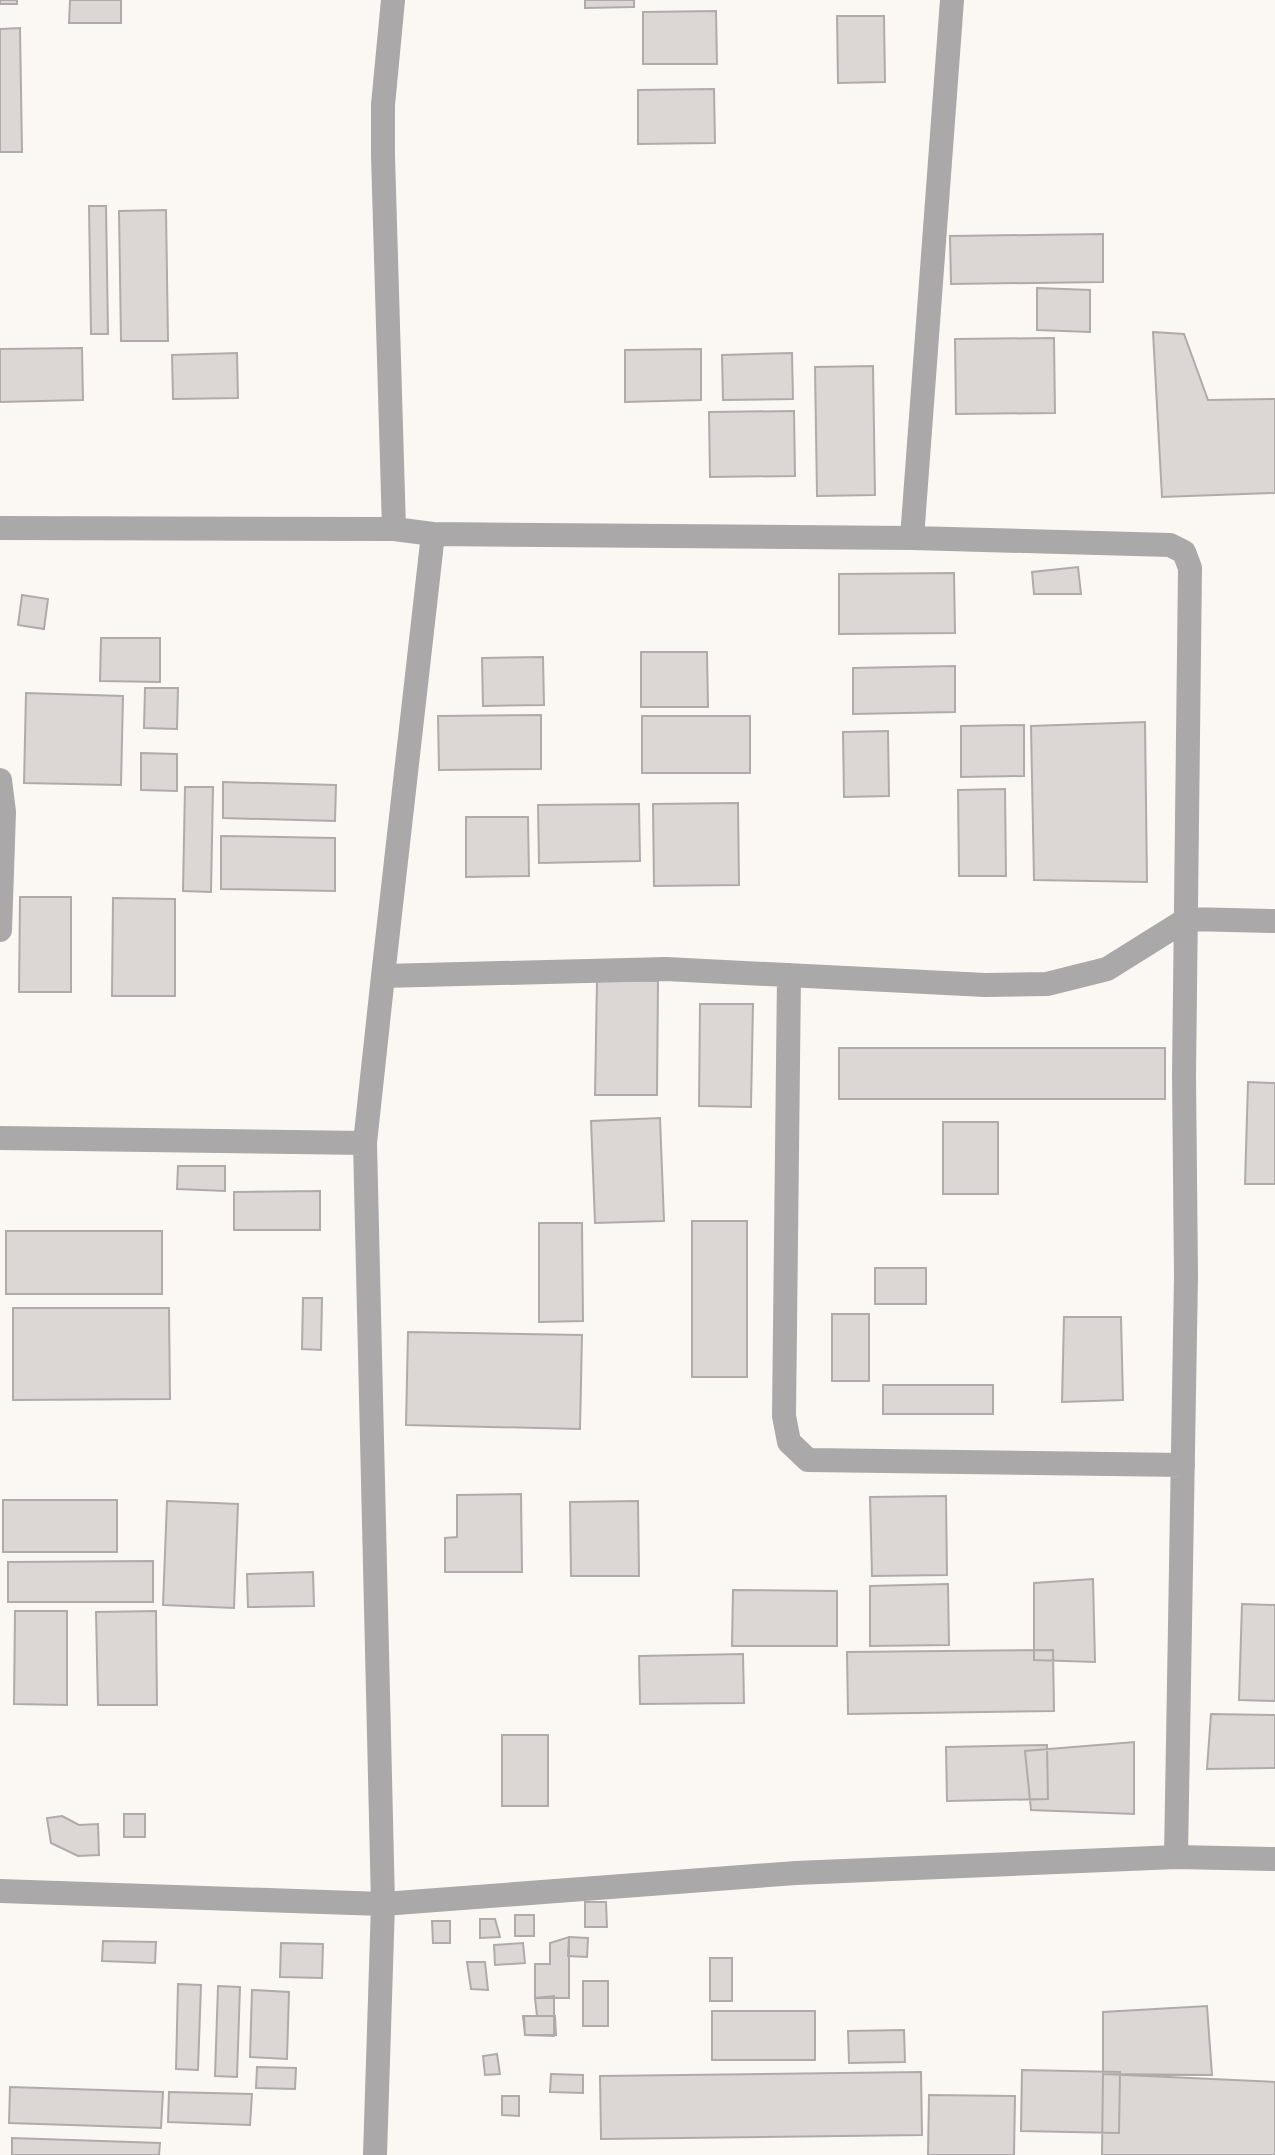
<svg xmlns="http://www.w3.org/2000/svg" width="1275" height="2155" viewBox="0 0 1275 2155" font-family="'Sofia Sans Condensed',sans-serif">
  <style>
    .building { fill: #dcd6d5; stroke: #b0abaa; stroke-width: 2 }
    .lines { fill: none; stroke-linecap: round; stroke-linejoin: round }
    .minor { stroke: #aaa8a8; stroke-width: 24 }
  </style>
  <rect width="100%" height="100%" fill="#fbf8f4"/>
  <!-- building -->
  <path class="building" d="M0 0H17V4H0Z
    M70 0H121V23H69Z
    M585 0H634V7L585 8Z
    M716 11 717 64H643V12Z
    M837 16H884L885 82 838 83Z
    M20 28 22 152H0V29Z
    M714 89 715 143 638 144V90Z
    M89 206H106L108 334H91Z
    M166 210 168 341H121L119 211Z
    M1103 234V282L951 284 950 236Z
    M1037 288 1090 290V332L1037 330Z
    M1153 332 1184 334 1208 400 1275 399V493L1162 497Z
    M1054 338 1055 413 956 414 955 339Z
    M82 348 83 400 0 402V349Z
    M701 349V400L625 402V350Z
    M237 353 238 398 173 399 172 355Z
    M792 353 793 399 723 400 722 355Z
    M873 366 875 495 817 496 815 367Z
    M794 411 795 476 710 477 709 412Z
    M1078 567 1081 594H1034L1032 572Z
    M954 573 955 633 839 634V574Z
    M22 595 48 599 44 629 18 625Z
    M101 638H160V682L100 681Z
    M641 652H707L708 707H641Z
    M543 657 544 705 483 706 482 658Z
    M955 666V712L853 714V668Z
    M145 688H178L177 729 144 728Z
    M26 693 123 696 121 785 24 783Z
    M541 715V769L439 770 438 716Z
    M642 716H750V773H642Z
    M1145 722 1147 882 1034 880 1031 726Z
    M1024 725V776L961 777V726Z
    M888 731 889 796 844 797 843 732Z
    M141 753 177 754V791L141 790Z
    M223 782 336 785 335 821 223 818Z
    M185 787H213L211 892 183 891Z
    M1005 789 1006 876H959L958 790Z
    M738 803 739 885 654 886 653 804Z
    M639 804 640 861 539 863 538 805Z
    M466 817H528L529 876 466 877Z
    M221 836 335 838V891L221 889Z
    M20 897H71V992H19Z
    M113 898 175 899V996H112Z
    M597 980 658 981 657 1095H595Z
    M700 1004H753L751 1107 699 1106Z
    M839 1048H1165V1099H839Z
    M1248 1082 1275 1083V1184H1245Z
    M660 1118 664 1221 595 1223 591 1121Z
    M943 1122H998V1194H943Z
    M178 1166H225V1191L177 1189Z
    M320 1191V1230H234V1192Z
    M692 1221H747V1377H692Z
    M539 1223H582L583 1321 539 1322Z
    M6 1231H162V1294H6Z
    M875 1268H926V1304H875Z
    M303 1298H322L321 1350 302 1349Z
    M13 1308H169L170 1399 13 1400Z
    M832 1314H869V1381H832Z
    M1064 1317H1121L1123 1400 1062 1402Z
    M408 1332 582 1335 580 1429 406 1425Z
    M883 1385H993V1414H883Z
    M521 1494 522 1572H445V1538L457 1537V1495Z
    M946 1496 947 1575 872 1576 870 1497Z
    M3 1500H117V1552H3Z
    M167 1501 238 1504 234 1608 163 1605Z
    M638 1501 639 1576H571L570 1502Z
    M153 1561V1602H8V1562Z
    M313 1572 314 1606 248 1607 247 1574Z
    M1093 1579 1095 1662 1034 1660V1583Z
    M948 1584 949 1645 870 1646V1586Z
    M733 1590 837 1591V1646H732Z
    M1242 1604 1275 1605V1701L1239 1700Z
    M15 1611H67V1705L14 1704Z
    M156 1611 157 1705H98L96 1612Z
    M1053 1650 1054 1711 848 1714 847 1652Z
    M743 1654 744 1703 640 1704 639 1656Z
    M1211 1714 1275 1715V1768L1207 1769Z
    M502 1735H548V1806H502Z
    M1134 1742V1814L1031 1810 1025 1751Z
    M1047 1745 1048 1799 947 1801 946 1747Z
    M124 1814H145V1837H124Z
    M62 1816 79 1825 98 1824 99 1855 78 1856 51 1843 47 1818Z
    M585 1902H606L607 1927H585Z
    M515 1915H534V1936H515Z
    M480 1919H495L500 1937 480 1938Z
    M432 1921H450V1943H433Z
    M569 1937 588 1938 587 1957 568 1956Z
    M569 1937V1998H535V1964H550V1943Z
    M103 1941 156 1942 155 1963 102 1961Z
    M281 1943 323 1944 322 1978 280 1977Z
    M523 1943 525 1963 495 1965 494 1945Z
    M710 1958H732V2001H710Z
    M467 1962H485L488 1990 471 1989Z
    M583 1981H608V2026H583Z
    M178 1984 201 1985 198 2070 176 2069Z
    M218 1986 240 1987 237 2077 215 2076Z
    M252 1990 289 1992 287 2059 250 2057Z
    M554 1996V2016H537L535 1998Z
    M1207 2006 1212 2075 1103 2074V2012Z
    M712 2011H815V2060H712Z
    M523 2016H554V2036L525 2035Z
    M524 2016H555L556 2035H525Z
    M904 2030 905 2062 849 2063 848 2031Z
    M497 2054 500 2074 485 2075 483 2056Z
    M257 2067 296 2068 295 2089 256 2088Z
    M1022 2070 1120 2072 1119 2133 1021 2131Z
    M921 2072 922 2135 601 2139 600 2076Z
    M551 2074 583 2075V2093L550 2092Z
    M1103 2074 1275 2082V2155H1102Z
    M10 2087 163 2092 161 2128 9 2123Z
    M169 2092 252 2094 250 2125 168 2122Z
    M929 2095 1015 2096 1014 2155H928Z
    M502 2096H519V2116L502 2115Z
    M12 2138 160 2143 159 2155H12Z"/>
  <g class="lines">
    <!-- minor -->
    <path class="minor" d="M393 0 383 105V156L394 529
      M0 528 394 529 433 534 912 538 1170 545 1184 552 1190 568 1184 1075 1186 1276 1176 1857
      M912 538 952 0
      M0 780 4 812 0 930
      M789 975 784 1416 789 1442 808 1460 1183 1465
      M383 976 433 534
      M0 1138 365 1143 383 976 666 969 985 985 1047 984 1107 969 1187 919 1275 921
      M0 1891 383 1904 365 1143
      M375 2155 383 1904 796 1873 1176 1857 1275 1859"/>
  </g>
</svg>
